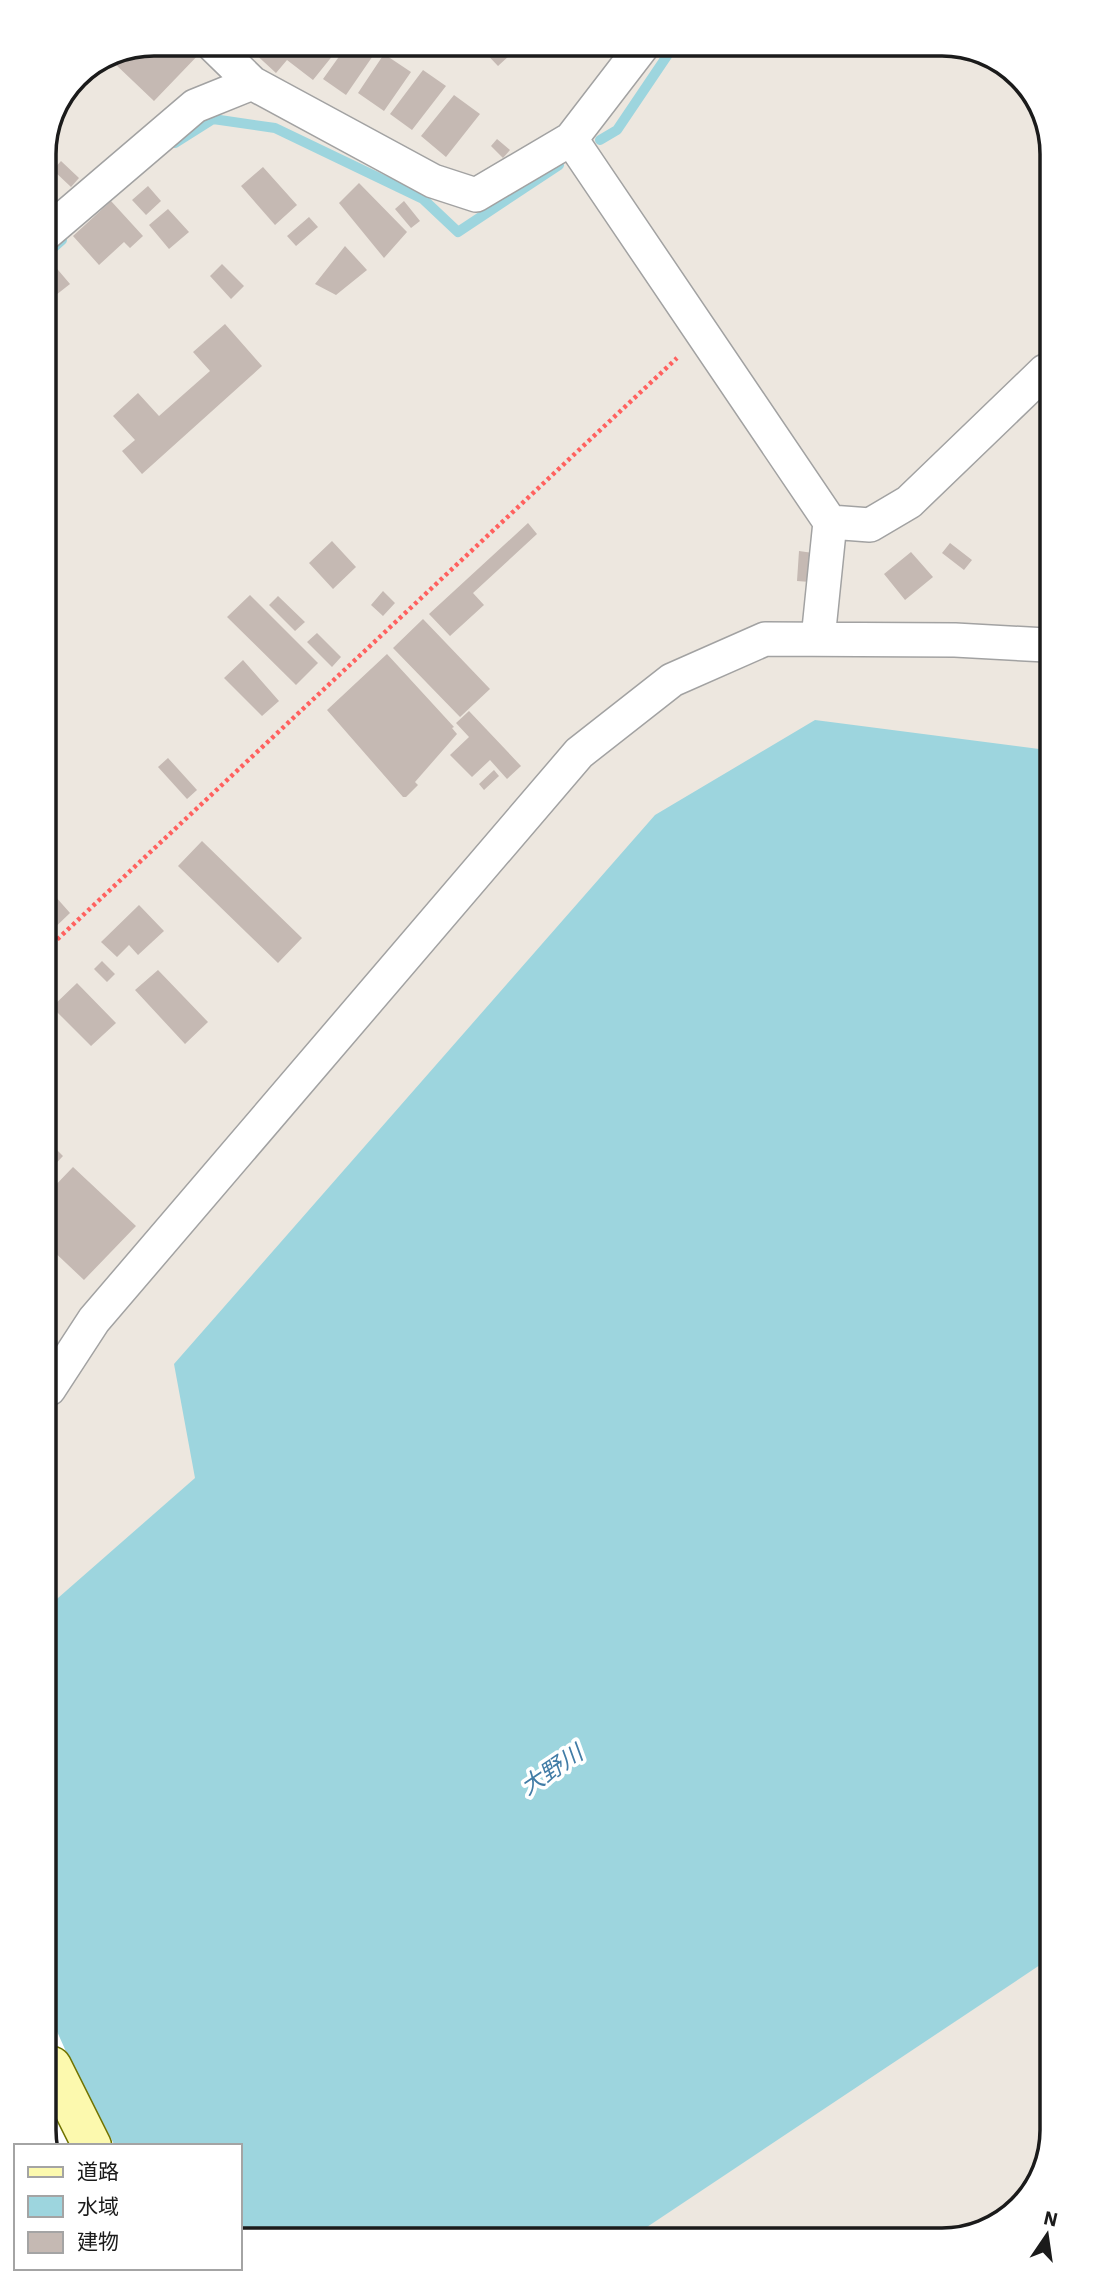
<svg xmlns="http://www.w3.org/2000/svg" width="1096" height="2284" viewBox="0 0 1096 2284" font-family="'IBM Plex Sans','Noto Sans JP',sans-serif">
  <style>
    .water { fill: #9dd5de }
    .pier { fill: #fff }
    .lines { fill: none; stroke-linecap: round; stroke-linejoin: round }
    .stream { stroke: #9dd5de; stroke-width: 10 }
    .building { fill: #c5b9b3 }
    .minor-casing { stroke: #a2a2a2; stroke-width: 36 }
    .secondary-casing { stroke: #717400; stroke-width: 41 }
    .path { stroke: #ff615f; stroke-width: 4.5; stroke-dasharray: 3.5 3.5; stroke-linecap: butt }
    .minor { stroke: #fff; stroke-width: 33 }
    .secondary { stroke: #fcf9ae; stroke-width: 38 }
    .labels { text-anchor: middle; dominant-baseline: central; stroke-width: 7; stroke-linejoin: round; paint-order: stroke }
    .water-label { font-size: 23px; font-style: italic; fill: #417ca6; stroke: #fff }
    .rim { fill: none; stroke: #1b1b1b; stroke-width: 3.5 }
  </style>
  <rect width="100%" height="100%" fill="#ede7df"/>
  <!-- water -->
  <path class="water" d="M815 720 1047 750 1052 1957 635 2235 240 2239V2146H52L50 1605 195 1478 174 1364 655 815Z"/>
  <!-- pier -->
  <path class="pier" d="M51 2018 68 2056 115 2146H52Z"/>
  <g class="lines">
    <!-- stream -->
    <path class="stream" d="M600 140 617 130 675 44
      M175 143 213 119 275 128 423 199 458 232 559 165
      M44 256 62 240"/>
  </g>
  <!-- building -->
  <path class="building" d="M154 44H196L203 50 154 101 112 61Z
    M254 44H291L286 50 287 51 293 44H342L313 80 287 60 276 73 250 49Z
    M348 44H374L379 47 346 95 323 79Z
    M477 44H522L498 66Z
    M566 44H592L580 57Z
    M384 54 411 72 384 111 358 93Z
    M423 70 446 86 412 130 390 114Z
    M454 95 480 114 446 157 421 136Z
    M497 139 510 150 503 158 491 146Z
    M61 161 79 178 71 187 53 170Z
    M263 167 297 205 275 225 241 186Z
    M359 183 407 232 384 258 339 203Z
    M148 186 161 201 146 215 132 200Z
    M111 201 143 236 130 248 124 242 99 265 73 236Z
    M404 201 420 221 411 228 395 209Z
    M168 209 189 232 169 249 149 225Z
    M309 217 318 227 296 246 287 236Z
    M345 246 367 270 336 295 315 284Z
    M47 257 70 284 56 295 44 281V260Z
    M222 264 244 286 231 299 210 276Z
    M225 324 262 366 142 474 122 451 135 440 113 416 138 393 159 416 210 371 193 352Z
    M528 523 537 534 473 593 484 605 450 636 429 614Z
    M332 541 356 567 333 589 309 563Z
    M950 543 972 560 964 570 942 553Z
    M799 551 813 553 810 582 797 581Z
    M911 552 933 577 905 600 884 574Z
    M383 591 395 603 383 616 371 605Z
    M250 595 318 663 296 685 227 617Z
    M278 596 305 622 295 631 269 605Z
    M423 619 490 689 460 717 393 648Z
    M317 633 341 657 332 667 307 642Z
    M387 654 454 727 452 728 457 734 415 782 418 785 406 797H403L327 710Z
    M243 660 279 701 262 716 224 678Z
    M469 711 521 766 507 779 490 760 472 777 450 755 469 737 456 723Z
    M168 758 197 790 187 799 158 767Z
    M494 770 499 776 484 790 479 784Z
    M202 841 302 938 278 963 178 866Z
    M47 887 70 913 47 935Z
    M139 905 164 931 138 955 129 945 117 957 101 942Z
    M102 961 115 974 107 982 94 969Z
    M158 970 208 1022 185 1044 135 990Z
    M77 983 116 1023 91 1046 52 1007Z
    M48 1141 63 1156 48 1172Z
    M73 1167 136 1226 84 1280 48 1246V1193Z"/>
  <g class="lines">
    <!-- minor casing -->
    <g class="minor-casing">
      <path id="minor" d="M212 44 252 83 433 181 476 195 571 139 644 44
        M571 139 830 522 818 639
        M44 235 195 106 252 83
        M830 522 870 525 909 502 1045 371
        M49 1389 94 1320 579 753 672 680 765 639 955 640 1046 645"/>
    </g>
    <!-- secondary casing -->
    <g class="secondary-casing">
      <path id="secondary" d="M52 2066 92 2146"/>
    </g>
    <!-- path -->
    <path class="path" d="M47 949 677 358"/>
    <!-- minor -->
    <use href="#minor" class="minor"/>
    <!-- secondary -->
    <use href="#secondary" class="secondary"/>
  </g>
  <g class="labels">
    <!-- water labels -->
    <g class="water-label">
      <text transform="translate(551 1769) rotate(-34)">大野川</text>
    </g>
  </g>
  <!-- crop -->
  <path d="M0 0H1096V2284H0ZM154 56H942A98 98 0 0 1 1040 154V2130A98 98 0 0 1 942 2228H154A98 98 0 0 1 56 2130V154A98 98 0 0 1 154 56Z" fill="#fff" fill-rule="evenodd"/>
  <path class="rim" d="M154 56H942A98 98 0 0 1 1040 154V2130A98 98 0 0 1 942 2228H154A98 98 0 0 1 56 2130V154A98 98 0 0 1 154 56Z"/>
  <!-- legend -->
  <rect x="14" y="2144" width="228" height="126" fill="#ffffff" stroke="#a4a4a4" stroke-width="2"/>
  <rect x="28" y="2167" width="35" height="10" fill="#fcf9ae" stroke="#a4a4a4" stroke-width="2"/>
  <text x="77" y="2179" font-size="21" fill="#1b1b1b">道路</text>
  <rect x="28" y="2196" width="35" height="21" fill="#9dd5de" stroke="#a4a4a4" stroke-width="2"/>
  <text x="77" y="2214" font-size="21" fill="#1b1b1b">水域</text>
  <rect x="28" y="2232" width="35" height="21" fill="#c5b9b3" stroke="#a4a4a4" stroke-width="2"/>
  <text x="77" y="2249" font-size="21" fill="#1b1b1b">建物</text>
  <!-- north arrow -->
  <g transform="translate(1047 2235) rotate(13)" stroke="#ffffff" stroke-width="5" paint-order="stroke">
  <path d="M0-5L12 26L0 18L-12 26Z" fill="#1b1b1b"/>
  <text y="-10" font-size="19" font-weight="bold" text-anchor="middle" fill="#1b1b1b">N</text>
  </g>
</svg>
